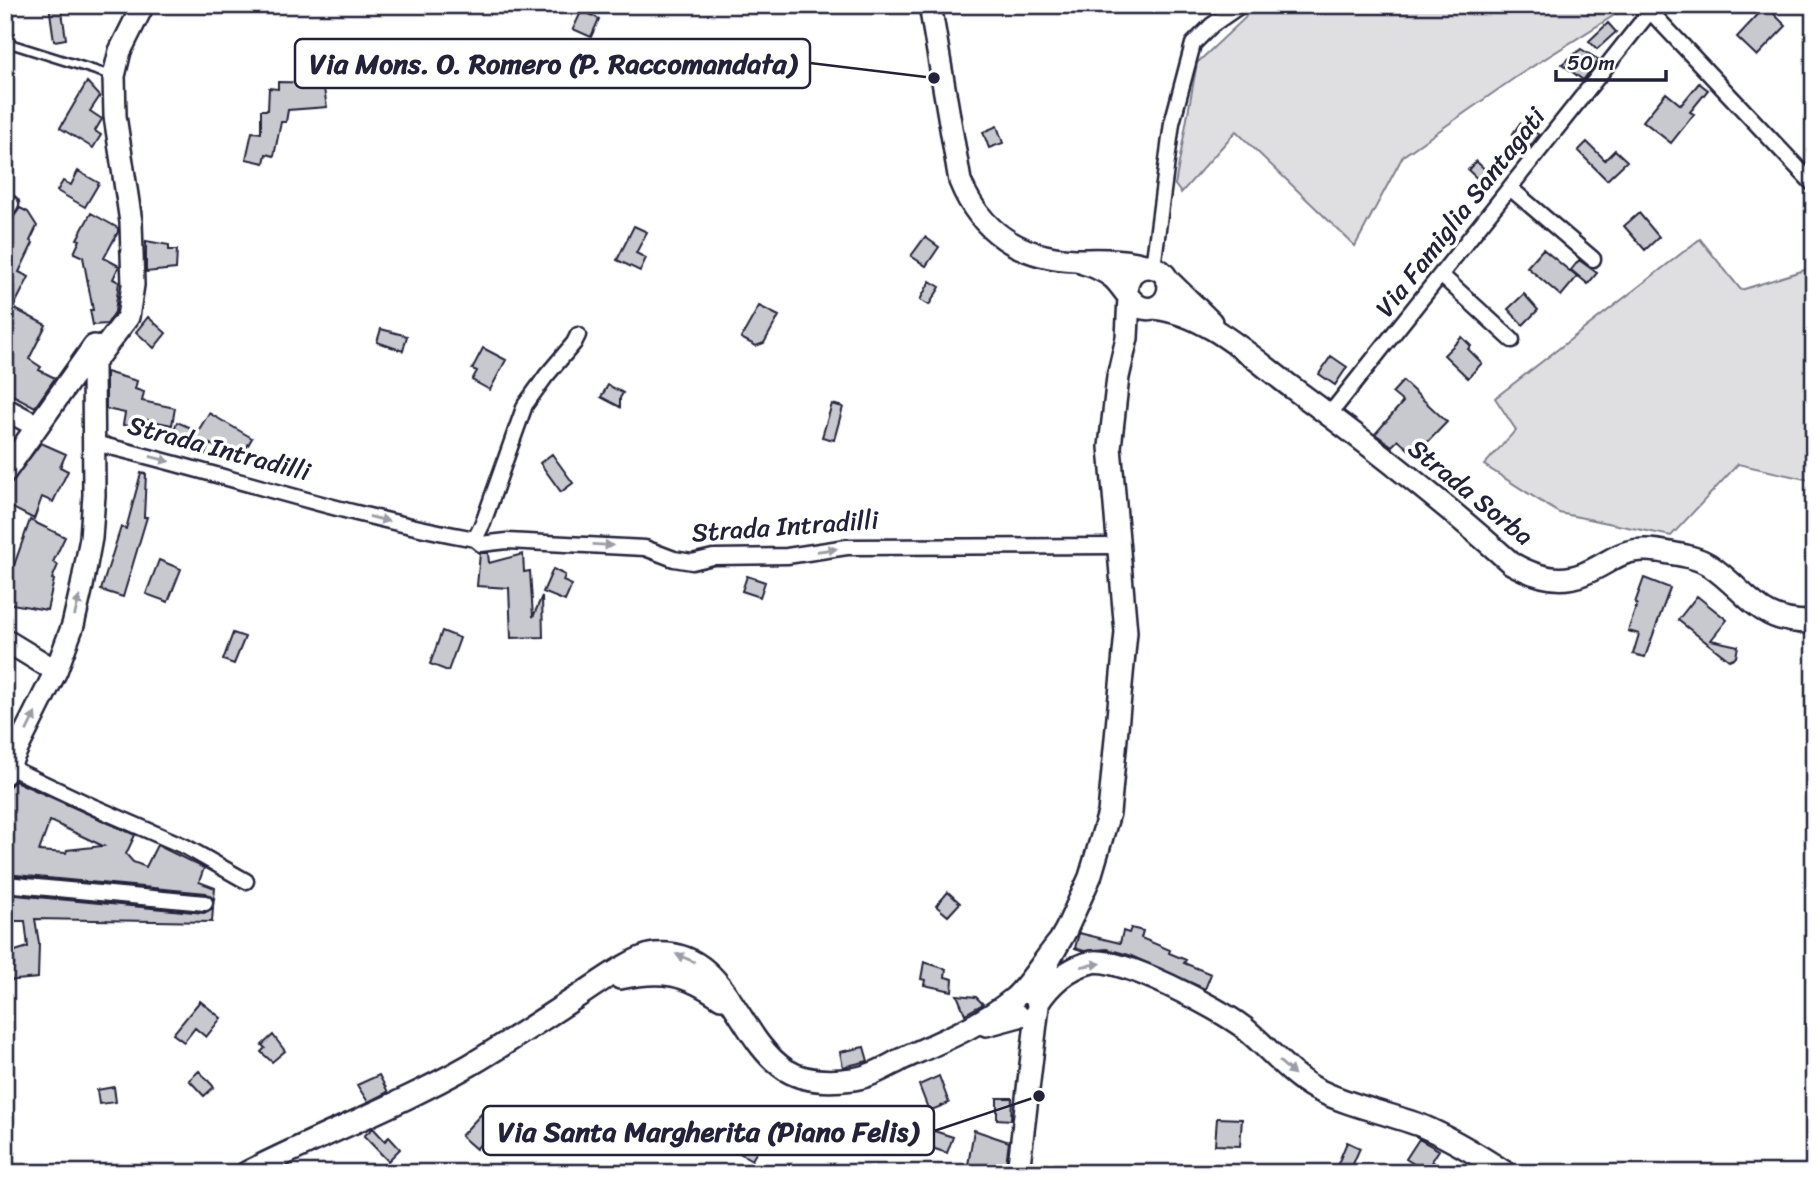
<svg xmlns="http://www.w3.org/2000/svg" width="1819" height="1178" viewBox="0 0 1819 1178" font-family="Sriracha,sans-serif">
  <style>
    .green { fill: #dfdfe2; stroke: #80808e; stroke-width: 2 }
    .building { fill: #c8c8cf; stroke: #22223b; stroke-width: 2; fill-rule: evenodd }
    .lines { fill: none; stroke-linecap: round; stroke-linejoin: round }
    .lane-casing { stroke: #22223b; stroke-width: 12 }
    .street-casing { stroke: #22223b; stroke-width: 19 }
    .secondary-casing { stroke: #22223b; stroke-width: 26 }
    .lane { stroke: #fff; stroke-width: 7 }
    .street { stroke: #fff; stroke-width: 14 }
    .secondary { stroke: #fff; stroke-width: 21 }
    .oneway { fill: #9c9ca7 }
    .labels { text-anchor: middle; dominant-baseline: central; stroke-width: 7; stroke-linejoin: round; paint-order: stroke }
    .street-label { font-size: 26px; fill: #22223b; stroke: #fff }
    .leader { fill: none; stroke: #22223b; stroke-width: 2.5 }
    .callout-dot { fill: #22223b; stroke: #fff; stroke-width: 2.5 }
    .callout { fill: #fff; stroke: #22223b; stroke-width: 2.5 }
    .callout-label { font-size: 28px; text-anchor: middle; font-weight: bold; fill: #22223b }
  </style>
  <rect width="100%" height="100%" fill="#fff"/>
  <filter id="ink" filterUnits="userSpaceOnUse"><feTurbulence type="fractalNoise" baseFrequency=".0143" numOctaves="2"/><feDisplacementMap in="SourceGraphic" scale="14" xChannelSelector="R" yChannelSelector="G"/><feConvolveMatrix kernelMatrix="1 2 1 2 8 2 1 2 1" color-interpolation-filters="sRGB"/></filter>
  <g filter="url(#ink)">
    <!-- green -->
    <path class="green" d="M1252 5H1607L1616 14 1516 77 1403 156 1355 246 1236 131 1181 193 1175 185 1197 63 1245 18Z
      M1700 239 1741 290 1814 267V481L1738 464 1671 536 1559 513 1484 465 1516 430 1495 398Z"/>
    <!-- building -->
    <path class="building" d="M49 5H61L66 39 54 41Z
      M1766 6 1786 26 1757 56 1737 37Z
      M582 10 599 19 591 37 573 29Z
      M1608 23 1616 32 1597 49 1589 41Z
      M1581 49 1599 60 1583 80 1562 64Z
      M87 82 100 96 90 111 102 119 95 131 101 135 93 148 60 128Z
      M278 82 323 83 327 107 288 110 286 122H281L274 156 266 154 264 163 246 159 252 132 261 133V110H268L269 88 278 89Z
      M1699 83 1708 90 1690 112 1694 114 1671 143 1643 121 1666 93 1681 105Z
      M1520 123 1539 135 1530 147 1512 135Z
      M997 126 1003 143 989 148 983 132Z
      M1587 142 1605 160 1615 150 1627 161 1607 180 1578 151Z
      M1476 161 1491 175 1483 184 1468 170Z
      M78 171 99 183 85 207 57 191 63 181 71 185Z
      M20 208 28 212 37 226 30 241 33 243 19 272 29 277 13 308 46 325 29 359 41 367 39 370 55 378 35 407 5 391V229Z
      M91 213 118 228V232L104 258 119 266 113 279 119 282 115 312 107 324 93 325 90 310H93L83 257 74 253 80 240 77 239Z
      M1639 213 1659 237 1645 250 1624 226Z
      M634 226 647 232 636 253 646 258 640 271 617 260Z
      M925 237 939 247 926 266 911 256Z
      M146 241 169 245V250H177L176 269 146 272Z
      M1543 249 1577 277 1561 296 1527 267Z
      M1579 260 1597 273 1588 284 1571 270Z
      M930 281 940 287 929 305 920 300Z
      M1524 294 1538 310 1523 325 1508 309Z
      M759 306 779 316 764 343 756 346 741 338Z
      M148 317 166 333 154 348 136 332Z
      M381 329 407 336 403 351 377 342Z
      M1462 337 1471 346 1468 349 1482 363 1468 378 1444 355Z
      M483 348 506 360 490 390 472 380 477 371 472 369Z
      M1331 356 1347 367 1335 385 1319 374Z
      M106 372 137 381 135 389 144 392 142 401 175 408 172 425 147 420V429L123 425 125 413 106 409Z
      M1403 381 1447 422 1415 455 1398 440 1392 446 1375 434 1403 402 1392 393Z
      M608 385 623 393 620 398V407L601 397Z
      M832 404 843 407 834 440 822 437Z
      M209 413 252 438 239 461 210 444 205 454 172 435 177 422 198 431Z
      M41 443 66 454 60 467 68 471 53 502 42 497 34 519 5 504V491Z
      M552 454 573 483 561 492 540 463Z
      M141 473 146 474 144 517H147L123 597 101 590 121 527 126 529Z
      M30 520 65 537 53 562 58 565 52 579 54 580 47 610 6 603 5 591Z
      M480 553H488L489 563 523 554 524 572 530 571 533 617 542 596 543 637 511 638 509 588 477 586Z
      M159 560 181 569 168 602 146 594Z
      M553 569 565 575 563 581 572 585 565 601 543 592Z
      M747 576 765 582 760 597 742 591Z
      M1644 578 1670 588 1645 657 1633 654 1639 634 1628 631 1637 604 1635 603Z
      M1697 596 1727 620 1711 640 1738 646 1736 657 1729 660 1678 620Z
      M442 631 460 638 448 671 430 664Z
      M233 633 245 637 234 664 223 660Z
      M15 781 135 835 126 854 133 862 146 867 157 845 204 868 199 882 215 888 214 899 206 893 5 874 10 845 5 843V790ZM50 821 103 846 67 850 66 853 39 851Z
      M948 892 960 903 948 916 936 906Z
      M5 894 204 913 213 908 212 922 35 919 39 943 38 978 5 981V966L14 965 12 952 28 947 25 921H5Z
      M1131 928 1143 931 1141 938 1170 950 1169 953 1186 960 1184 963 1211 974 1205 989 1129 955 1107 949 1084 951 1075 948 1079 933 1120 943 1123 931 1129 933Z
      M924 962 946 969 945 977 953 979 952 991 924 985 925 980 921 979Z
      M957 995 976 997 983 1004 965 1014Z
      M200 1001 221 1018 206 1037 195 1028 184 1042 173 1034Z
      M273 1035 285 1051 272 1062 261 1052 265 1048 262 1045Z
      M864 1047 868 1061 843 1067 840 1052Z
      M199 1071 214 1087 204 1096 189 1080Z
      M379 1075 388 1092 368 1102 357 1085Z
      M939 1076 949 1103 929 1111 919 1085Z
      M114 1087 116 1102 99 1104 97 1090Z
      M997 1098H1012L1011 1120 997 1119Z
      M483 1112 497 1126 476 1149 461 1136Z
      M1217 1118 1242 1119 1240 1146 1215 1145Z
      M373 1128 385 1141 389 1137 400 1149 388 1161 364 1136Z
      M931 1130 953 1137 947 1153 926 1146Z
      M974 1130 1009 1142 1005 1171 968 1165Z
      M746 1132 763 1141 752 1160 736 1151Z
      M1419 1139 1439 1150 1432 1161 1447 1173H1428L1406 1159Z
      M1347 1142 1360 1148 1350 1171 1337 1166Z"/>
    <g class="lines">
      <!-- lane casing -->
      <g class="lane-casing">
        <path id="lane" d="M5 42 113 76"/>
      </g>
      <!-- street casing -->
      <g class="street-casing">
        <path id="street" d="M1650 11 1814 185
          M1510 188 1593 259
          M5 200 11 204 5 214
          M1153 267 1172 123 1193 44 1212 25 1241 5
          M1441 275 1512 340
          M1329 415 1655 5
          M94 443C221 473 345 516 475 539L481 544 507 541 645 548 674 559 692 562 713 557 787 556 847 547 1118 546
          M475 539 483 523 525 405 546 376 574 343 578 335
          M9 767 94 807 186 847 246 881
          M5 884 205 903"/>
      </g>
      <!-- secondary casing -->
      <g class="secondary-casing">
        <path id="secondary" d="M930 5 960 181C980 231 1020 258 1075 260 1101 260 1124 258 1151 267
          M1083 263C1094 266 1103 270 1112 277 1125 287 1133 313 1153 308 1160 306 1166 300 1168 293 1176 262 1124 255 1127 293
          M1166 278 1211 322
          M1153 308C1207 313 1252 358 1294 389 1369 444 1442 501 1511 563 1532 575 1559 584 1583 574 1614 562 1619 546 1658 551 1675 554 1695 556 1709 565 1750 593 1757 624 1814 622
          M5 409 37 426
          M5 472 94 346
          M5 640 56 671
          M5 773 56 671 73 625 82 586 91 538 94 495 93 363 128 317 133 285 131 222 115 116 114 76 120 51 143 5
          M620 978C663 969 685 973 721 998
          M1037 999 1040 976 1066 930 1090 877 1109 813 1126 632 1110 447 1118 377 1127 338 1129 297
          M1038 1003C1050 984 1069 967 1092 962 1122 957 1218 1008 1243 1027 1268 1047 1288 1074 1316 1089 1349 1106 1388 1113 1422 1126 1451 1138 1480 1156 1506 1173
          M986 1025 1019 1016
          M246 1173C320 1135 398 1106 470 1065 506 1044 541 1020 577 997 596 985 634 956 655 954 727 948 736 1038 786 1070 805 1082 831 1082 853 1079 870 1077 886 1067 902 1059 940 1042 980 1026 1013 999 1027 988 1046 957 1059 942
          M1018 1173 1038 1006 1037 999 1031 993"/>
      </g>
      <!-- lane -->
      <use href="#lane" class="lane"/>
      <!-- street -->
      <use href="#street" class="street"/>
      <!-- secondary -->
      <use href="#secondary" class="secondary"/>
    </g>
    <!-- one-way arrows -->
    <defs><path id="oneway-solid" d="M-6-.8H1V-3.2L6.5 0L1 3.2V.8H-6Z" transform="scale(1.75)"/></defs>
    <g class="oneway">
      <use href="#oneway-solid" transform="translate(160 459) rotate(14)"/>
      <use href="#oneway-solid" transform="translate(379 519) rotate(14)"/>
      <use href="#oneway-solid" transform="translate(603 545) rotate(3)"/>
      <use href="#oneway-solid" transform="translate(827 550) rotate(-8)"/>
      <use href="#oneway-solid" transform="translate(77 606) rotate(-76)"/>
      <use href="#oneway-solid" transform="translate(31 722) rotate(-64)"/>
      <use href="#oneway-solid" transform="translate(685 958) rotate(-157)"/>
      <use href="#oneway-solid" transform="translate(1091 965) rotate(-9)"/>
      <use href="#oneway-solid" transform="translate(1287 1068) rotate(41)"/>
    </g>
  </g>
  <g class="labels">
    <!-- street labels -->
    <g class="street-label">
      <text transform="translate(1460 212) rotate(-52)">Via Famiglia Santagati</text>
      <text transform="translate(219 448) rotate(15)">Strada Intradilli</text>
      <text transform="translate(1471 492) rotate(39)">Strada Sorba</text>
      <text transform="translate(785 526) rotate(-4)">Strada Intradilli</text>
    </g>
  </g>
  <!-- callouts -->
  <path class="leader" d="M934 78L810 63M1039 1096L934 1131"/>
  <g class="callout-dot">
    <circle cx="934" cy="78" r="7"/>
    <circle cx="1039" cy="1096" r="7"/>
  </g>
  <g class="callout">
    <rect x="295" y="39" width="515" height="49" rx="7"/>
    <rect x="483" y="1106" width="451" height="49" rx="7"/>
  </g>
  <g class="callout-label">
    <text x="553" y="73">Via Mons. O. Romero (P. Raccomandata)</text>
    <text x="708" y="1141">Via Santa Margherita (Piano Felis)</text>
  </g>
  <!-- margin -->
  <rect width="1819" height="1178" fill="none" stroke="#fff" stroke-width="28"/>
  <rect x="14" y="14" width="1791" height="1150" fill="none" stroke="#22223b" stroke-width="2.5" filter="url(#ink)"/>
  <!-- scale -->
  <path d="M1556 70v10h110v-10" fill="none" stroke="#22223b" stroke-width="3.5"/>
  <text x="1567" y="70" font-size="21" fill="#22223b" stroke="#ffffff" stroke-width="5" paint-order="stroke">50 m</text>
</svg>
